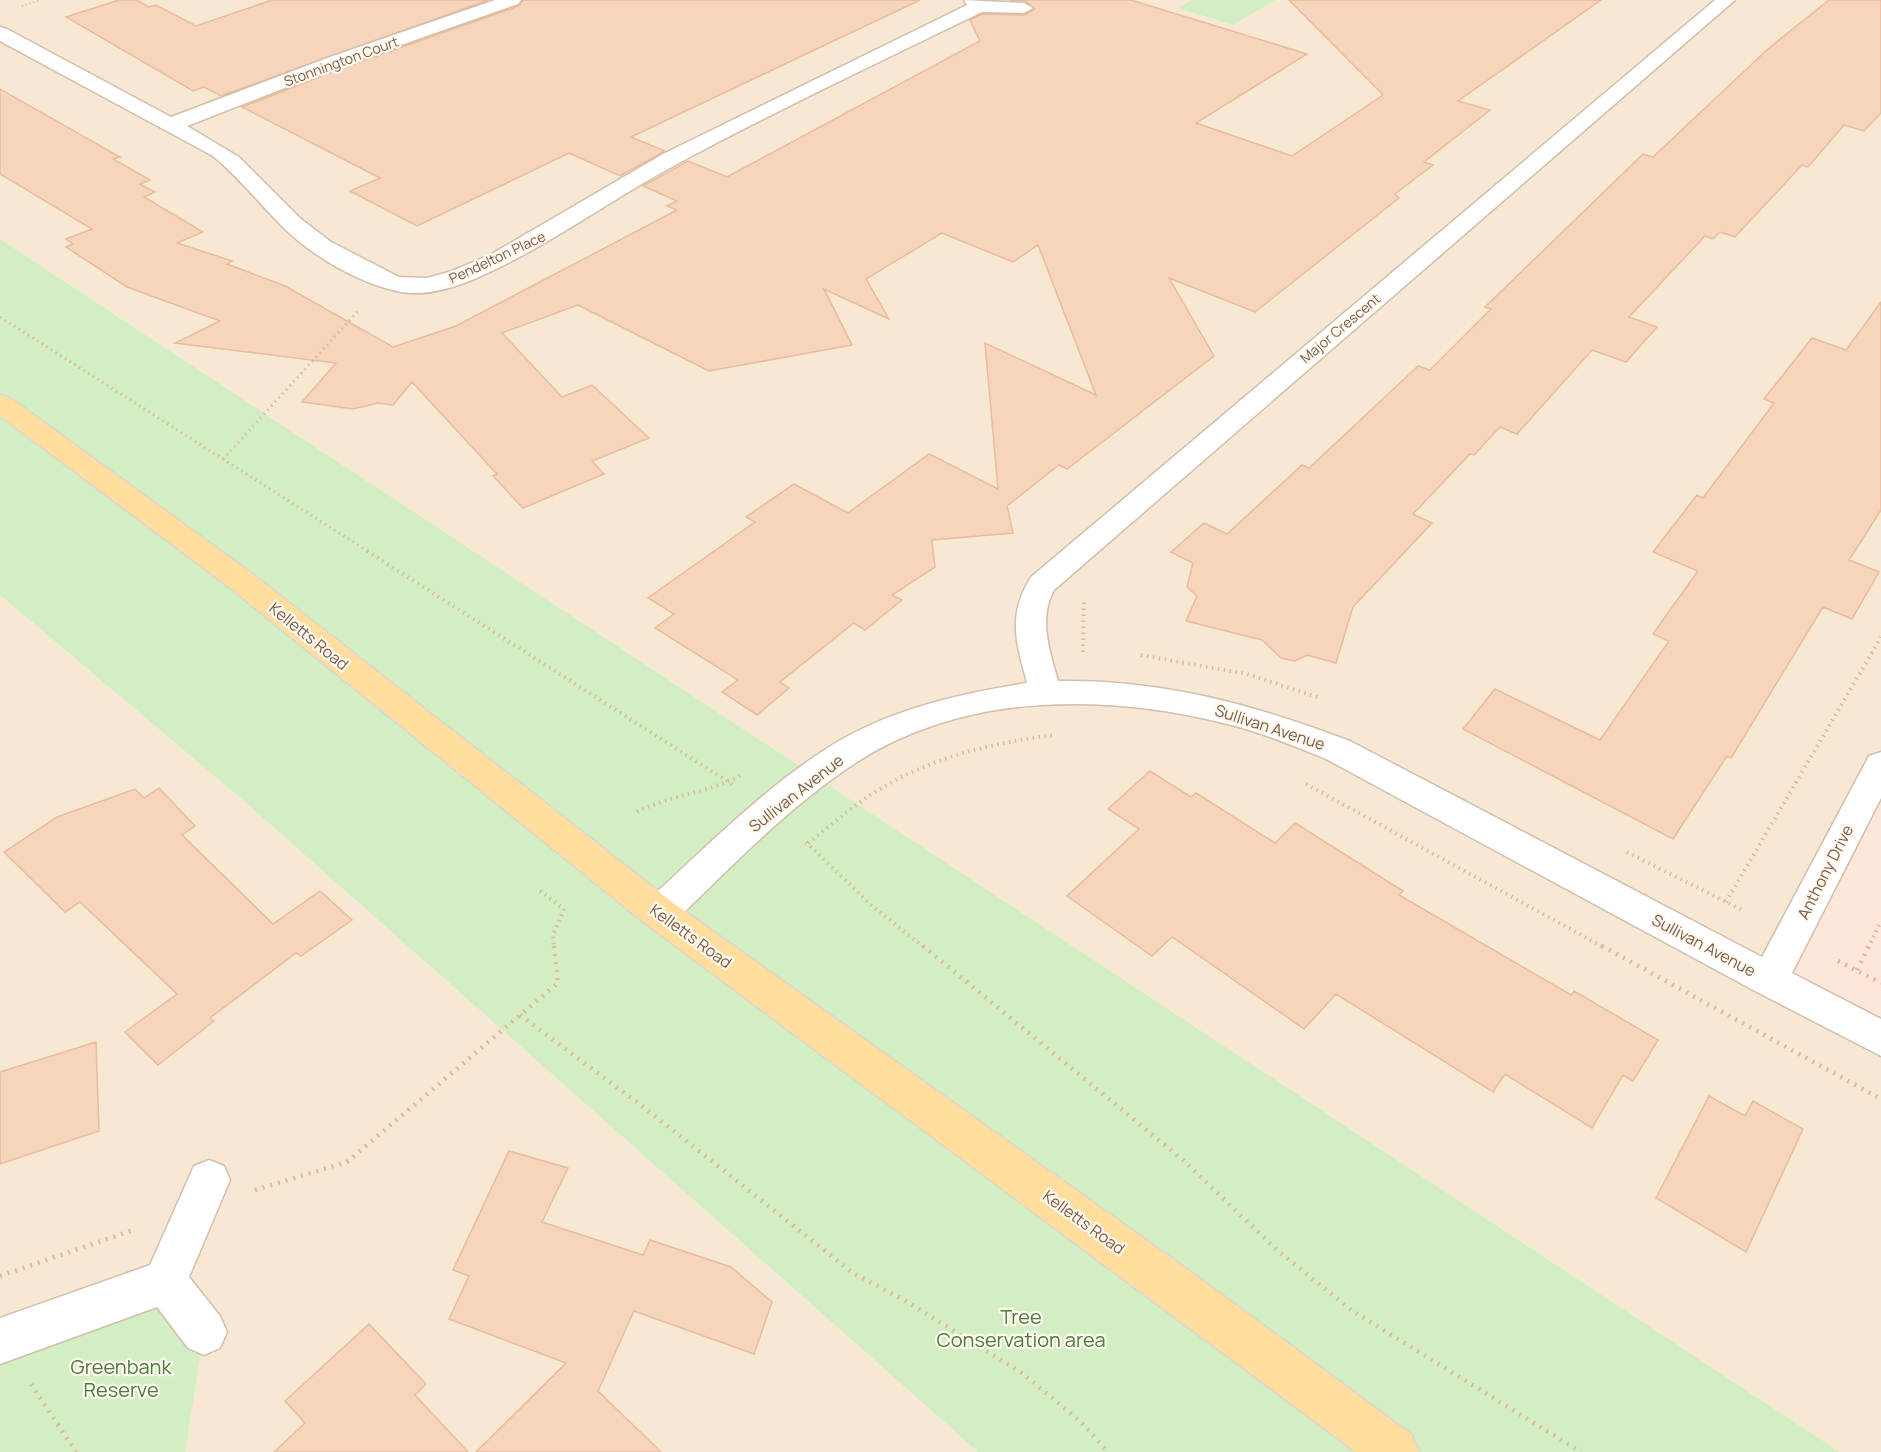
<svg xmlns="http://www.w3.org/2000/svg" width="1881" height="1452" viewBox="0 0 1881 1452" font-family="Manrope,sans-serif">
  <style>
    .residential { fill: #f7e8d4 }
    .commercial { fill: #ffe6da }
    .green { fill: #d3eec3 }
    .building { fill: #f6d5bc; stroke: #eabc9b; stroke-width: 1.5 }
    .lines { fill: none; stroke-linecap: round; stroke-linejoin: round }
    .minor-casing { stroke: #d2beab; stroke-width: 3 }
    .major-casing { stroke: #ddd5cf; stroke-width: 3 }
    .path-far3 { stroke: #dcb99e; stroke-width: 2; stroke-dasharray: 1 3; stroke-linecap: butt }
    .path-far2 { stroke: #dcb99e; stroke-width: 3; stroke-dasharray: 1.5 4; stroke-linecap: butt }
    .path-far1 { stroke: #dcb99e; stroke-width: 4; stroke-dasharray: 1.5 4.5; stroke-linecap: butt }
    .path { stroke: #dcb99e; stroke-width: 4.5; stroke-dasharray: 2 6; stroke-linecap: butt }
    .minor { fill: #fff; fill-rule: evenodd }
    .major { fill: #ffde9d; fill-rule: evenodd }
    .labels { text-anchor: middle; dominant-baseline: central; stroke-width: 4.5; stroke-linejoin: round; paint-order: stroke }
    .far-street-label { font-size: 14px; fill: #7b5c48; stroke: #fff9ef }
    .street-label { font-size: 16px; fill: #7b5c48; stroke: #fff9ef }
    .near-park-label { font-size: 20px; fill: #4c7b3c; stroke: #fff9ef }
  </style>
  <rect width="100%" height="100%" fill="#fef6e7"/>
  <!-- residential -->
  <path class="residential" d="M0 0H1881V1452H1840L0 239Z
    M0 595 245 802 978 1452H0Z"/>
  <!-- commercial -->
  <path class="commercial" d="M1881 768V1039L1769 980Z"/>
  <!-- green -->
  <path class="green" d="M1192 0H1275L1233 25 1178 8Z
    M0 239 1840 1452H978L245 802 0 595Z
    M165 1282 204 1332 185 1452H0V1341Z"/>
  <!-- building -->
  <path class="building" d="M119 0H136L149 7 156 5 196 26 272 0H488L221 96 204 87 193 91 66 17Z
    M523 0H920L631 137 665 151 620 176 569 153 417 226 350 191 380 178 242 107 345 67 519 6Z
    M1009 0H1131L1307 54 1196 123 1292 156 1383 95 1289 0H1601L1458 101 1490 110 1424 162 1433 165 1395 194 1399 198 1255 312 1169 278 1214 356 1067 469 1059 465 1007 506 1013 533 932 540 935 567 892 595 902 600 865 630 854 623 780 682 789 688 757 715 722 692 738 680 655 628 674 614 648 598 755 522 746 517 794 484 848 513 929 454 998 489 985 343 1096 395 1038 245 1013 262 942 233 866 279 889 319 824 289 852 345 709 371 578 305 502 333 562 397 592 385 649 438 592 461 604 474 523 508 493 476 497 474 412 382 393 405 378 403 353 409 302 402 336 363 175 343 220 321 127 287 66 247 73 244 66 239 92 229 0 174V89L120 157 113 159 150 180 140 184 155 192 144 197 203 232 177 243 232 261 227 264 285 286 393 347 456 326 677 210 667 206 677 201 643 186 688 161 727 177 980 41 970 20 982 14 1024 15 1035 9 1025 1Z
    M1829 0H1881V113L1864 131 1844 125 1808 167 1802 165 1735 237 1720 232 1713 239 1705 236 1629 317 1657 327 1626 362 1592 350 1517 434 1500 427 1474 455 1470 454 1413 514 1432 523 1353 607 1336 663 1307 655 1295 661 1281 658 1262 640 1186 621 1197 596 1187 587 1193 563 1171 552 1204 523 1227 534 1302 465 1309 468 1418 366 1430 370 1491 309 1485 307 1643 154 1653 157 1769 48Z
    M1881 302V510L1849 560 1879 572 1852 619 1823 607 1731 758 1727 756 1673 839 1463 729 1495 689 1600 740 1669 641 1653 634 1698 571 1653 552 1697 495 1703 498 1774 403 1764 399 1812 338 1846 350Z
    M1150 771 1191 797 1196 793 1275 843 1295 823 1403 891 1399 895 1571 995 1574 991 1658 1040 1633 1081 1623 1075 1592 1128 1505 1074 1493 1092 1336 994 1304 1029 1172 937 1152 956 1067 896 1139 829 1108 809Z
    M159 788 195 826 182 835 273 924 320 891 352 920 301 956 296 953 210 1018 214 1021 158 1065 125 1032 177 994 80 902 65 912 4 852 57 817 135 789 144 798Z
    M96 1042 99 1131 0 1164V1072Z
    M1709 1096 1745 1116 1753 1101 1803 1129 1746 1252 1656 1198Z
    M509 1151 568 1168 542 1222 643 1255 650 1240 731 1267 772 1302 754 1354 634 1311 598 1391 661 1452H476L566 1363 449 1319 469 1276 453 1270Z
    M369 1324 426 1384 415 1395 468 1452H274L305 1423 285 1401Z"/>
  <g class="lines">
    <!-- minor casing -->
    <g class="minor-casing">
      <path id="minor" d="M495 0H521L518 4 344 65 187 126 239 157 301 219 331 242 399 277 427 278 452 271 490 255 663 154 967 5 964 0 1024 3 1033 8 1024 13 982 12C880 62 777 110 677 164 608 201 545 249 472 280 450 289 420 297 397 291 359 283 314 257 286 230 261 206 240 178 213 156L0 41V27L7 29 171 117 330 57Z
        M1715 0H1735L1054 590C1038 619 1050 652 1058 681 1161 679 1255 705 1350 741L1762 957 1869 756 1881 752V798L1792 973 1881 1019V1056L1755 991 1326 759C1291 745 1256 730 1219 722 1100 693 963 694 857 762 789 806 730 868 672 924L659 928 646 924 641 913 646 902C704 849 771 781 839 741 896 708 962 693 1027 683 1016 641 1007 616 1031 577Z
        M209 1160 224 1166 230 1180 189 1277 220 1316 227 1332 220 1348 204 1355 188 1348 157 1307 0 1364V1318L150 1265 194 1166Z"/>
    </g>
    <!-- major casing -->
    <g class="major-casing">
      <path id="major" d="M0 395 9 397 251 573 672 902 1202 1280 1412 1435 1419 1452H1356L646 924 229 587 0 416Z"/>
    </g>
    <!-- path-far3 -->
    <path class="path-far3" d="M22 6 41 0"/>
    <!-- path-far2 -->
    <path class="path-far2" d="M0 317 369 552
      M223 459 360 309"/>
    <!-- path-far1 -->
    <path class="path-far1" d="M367 551 735 786
      M1083 652 1084 602
      M1141 655 1247 674 1320 698
      M1306 784 1605 948
      M637 812C670 795 708 793 741 775
      M806 842 872 906 925 948
      M808 843C833 824 857 802 885 786 937 756 996 742 1055 735
      M1627 852 1744 911
      M540 891 564 909 553 935 554 948
      M1726 902 1881 637
      M1868 948 1881 921"/>
    <!-- path -->
    <path class="path" d="M923 946 1183 1160 1277 1250 1351 1310 1581 1452
      M1602 946 1881 1099
      M1838 961 1881 983
      M1857 970 1869 946
      M520 1015 646 1109 853 1273 904 1300 1022 1373 1081 1422 1108 1452
      M255 1190 347 1162 558 983 554 946
      M0 1276 136 1229
      M31 1384 76 1452"/>
    <!-- minor -->
    <use href="#minor" class="minor"/>
    <!-- major -->
    <use href="#major" class="major"/>
  </g>
  <g class="labels">
    <!-- far-street labels -->
    <g class="far-street-label">
      <text transform="translate(341 61) rotate(-20)">Stonnington Court</text>
      <text transform="translate(497 257) rotate(-25)">Pendelton Place</text>
      <text transform="translate(1340 328) rotate(-40)">Major Crescent</text>
    </g>
    <!-- street labels -->
    <g class="street-label">
      <text transform="translate(309 636) rotate(39)">Kelletts Road</text>
      <text transform="translate(1270 727) rotate(18)">Sullivan Avenue</text>
      <text transform="translate(796 793) rotate(-38)">Sullivan Avenue</text>
      <text transform="translate(1825 872) rotate(-63)">Anthony Drive</text>
      <text transform="translate(691 936) rotate(36)">Kelletts Road</text>
      <text transform="translate(1704 945) rotate(28)">Sullivan Avenue</text>
      <text transform="translate(1084 1222) rotate(36)">Kelletts Road</text>
    </g>
    <!-- near-park labels -->
    <g class="near-park-label">
      <text x="1021" y="1316">Tree<tspan x="1021" dy="23">Conservation area</tspan></text>
      <text x="121" y="1366">Greenbank<tspan x="121" dy="23">Reserve</tspan></text>
    </g>
  </g>
</svg>
